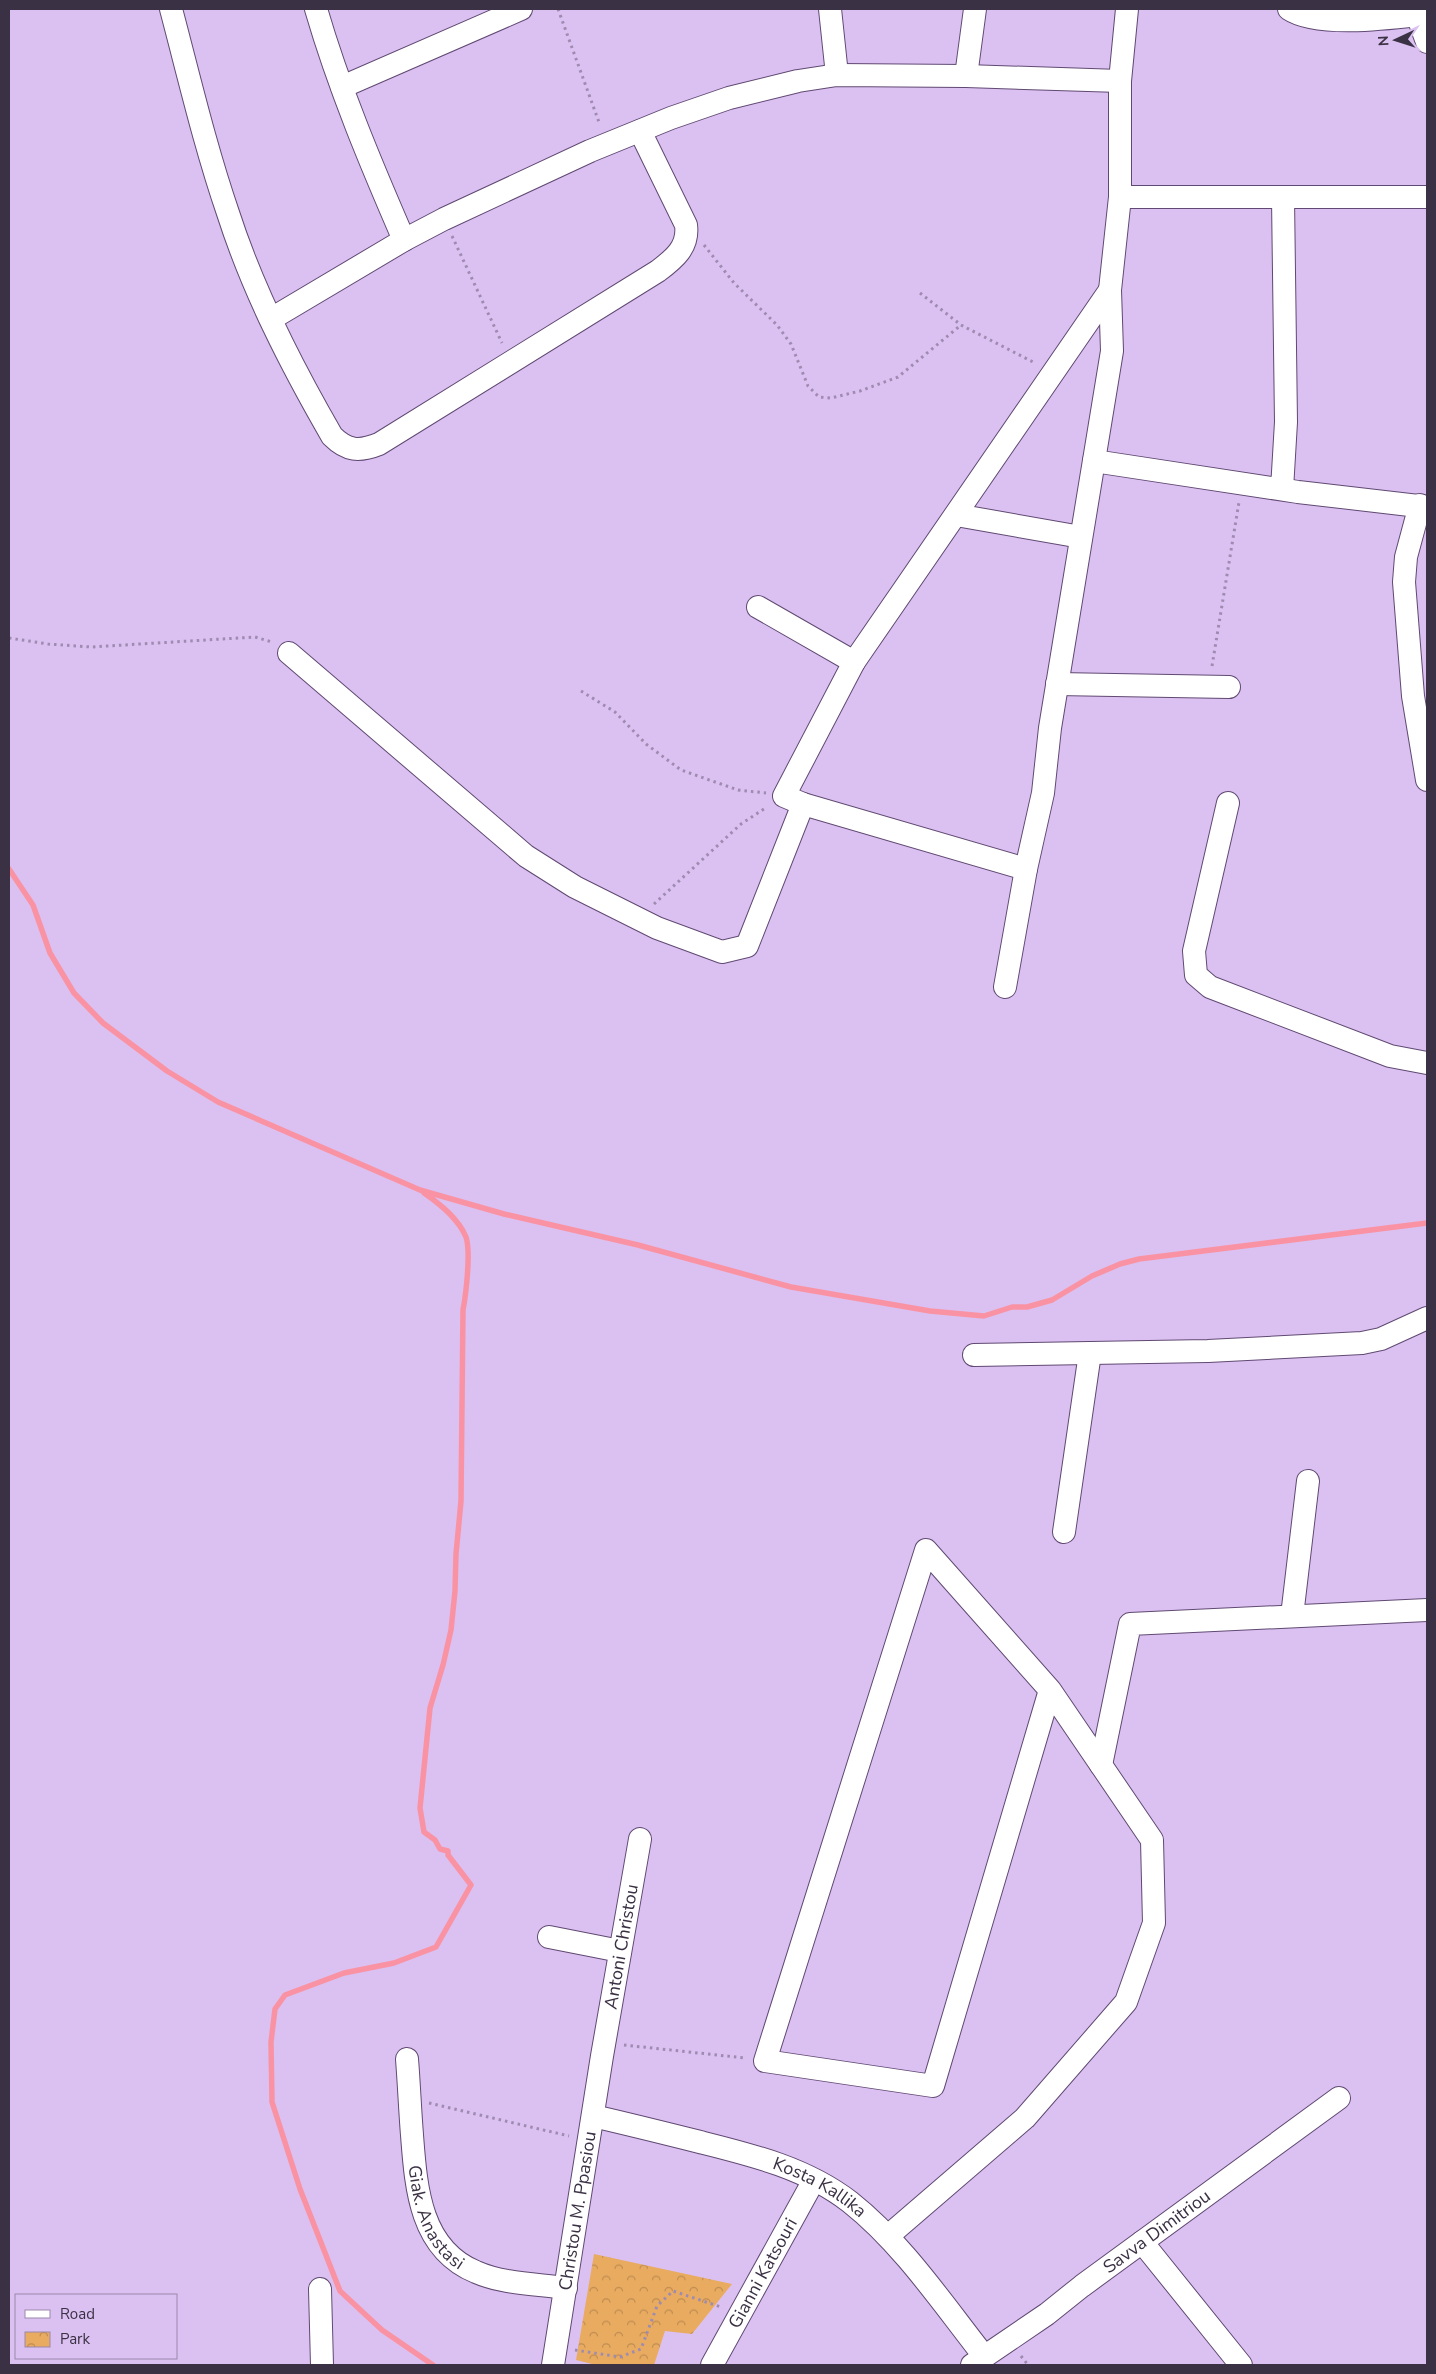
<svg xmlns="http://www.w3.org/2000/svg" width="1436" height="2374" viewBox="0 0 1436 2374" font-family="'Nunito Sans',sans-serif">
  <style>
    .park { fill: url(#park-crowns) }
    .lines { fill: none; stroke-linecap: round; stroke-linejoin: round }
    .stream { stroke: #f993a4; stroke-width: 5.5 }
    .minor-casing { stroke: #604972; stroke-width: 24 }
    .path { stroke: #9f8bb0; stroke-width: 3; stroke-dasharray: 2.5 4; stroke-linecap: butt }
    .minor { stroke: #fff; stroke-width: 22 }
    .labels { text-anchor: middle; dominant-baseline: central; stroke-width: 4; stroke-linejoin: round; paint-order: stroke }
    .street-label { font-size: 18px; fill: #3b3144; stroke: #dbc1f1 }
  </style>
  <defs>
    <pattern id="park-crowns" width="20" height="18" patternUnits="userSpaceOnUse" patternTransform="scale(1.25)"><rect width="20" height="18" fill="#e9ab60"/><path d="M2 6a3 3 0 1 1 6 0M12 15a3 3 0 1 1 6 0" fill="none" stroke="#be8c51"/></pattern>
  </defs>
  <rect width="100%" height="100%" fill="#dbc1f1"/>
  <!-- park -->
  <path class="park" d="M594 2254 732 2284 692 2334 665 2331 654 2365H596L576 2360Z"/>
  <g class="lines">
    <!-- stream -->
    <path class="stream" d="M9 869 33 905 50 953 74 993 103 1023 167 1071 218 1102 420 1190 504 1214 638 1245 791 1287 930 1311 984 1316 1012 1307H1027L1052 1300 1092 1276 1120 1264 1139 1259 1427 1223
      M424 1193C440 1204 458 1218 466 1237 471 1252 466 1294 463 1310L461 1501 456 1554 455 1591 451 1630 443 1665 430 1708 420 1808 424 1832 435 1840 440 1849 448 1851V1855L471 1885 436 1947 394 1963 344 1973 285 1995 275 2009 271 2042 272 2102 300 2189 340 2291 382 2330 433 2365"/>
    <!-- minor casing -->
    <g class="minor-casing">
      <g id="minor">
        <path d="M171 9C189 77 205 146 228 213 253 291 291 365 332 436 347 451 359 452 379 444L658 271C674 259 689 247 686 225L640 131"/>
        <path d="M316 9C339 88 371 164 404 240"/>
        <path d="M830 9 837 75"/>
        <path d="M1289 9C1316 27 1384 19 1417 15"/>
        <path d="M1415 9 1427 42"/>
        <path d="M966 76 975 9"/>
        <path d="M342 87 521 9"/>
        <path d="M1120 197H1427"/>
        <path d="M271 319 404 240 444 219 590 151 671 118 729 98 798 81 837 75 966 76 1120 81"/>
        <path d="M1094 461 1298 492 1427 507"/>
        <path d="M1282 489 1286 422 1283 198"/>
        <path d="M1420 505 1406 557 1404 582 1413 696 1427 780"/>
        <path d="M956 515 1081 537"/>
        <path d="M758 607 854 662"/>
        <path d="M289 653 526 856 575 887 657 928 722 952 747 946 803 804"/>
        <path d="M1057 684 1229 687"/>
        <path d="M1228 803 1194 951 1196 975 1210 987 1390 1056 1427 1063"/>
        <path d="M1026 869 803 804 784 796 854 662 1110 290"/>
        <path d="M1005 987 1026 869 1043 793 1050 728 1112 351 1110 290 1120 197V81L1127 9"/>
        <path d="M974 1355 1208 1351 1362 1343 1381 1339 1427 1318"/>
        <path d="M1064 1532 1090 1353"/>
        <path d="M1292 1616 1308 1481"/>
        <path d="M1101 1765 1130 1624 1427 1610"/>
        <path d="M549 1937 620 1951"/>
        <path id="s1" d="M407 2059C409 2084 410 2110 412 2135 416 2188 420 2249 476 2272 503 2284 537 2284 566 2288"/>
        <path id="s2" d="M593 2116C628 2124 664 2133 700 2142 752 2155 806 2168 850 2202 902 2243 943 2304 984 2356"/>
        <path d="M888 2236 1025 2118 1126 2002 1154 1923 1152 1840 1050 1690 933 2086 765 2061 926 1550 1050 1690"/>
        <path d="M1142 2242 1241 2365"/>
        <path d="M320 2289 322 2365"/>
        <path id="s3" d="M553 2365 602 2056 640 1839"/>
        <path id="s4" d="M712 2365 814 2180"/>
        <path id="s5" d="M972 2365 1047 2314 1082 2286 1339 2098"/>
      </g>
    </g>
    <!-- path -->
    <path class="path" d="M558 9 600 125
      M452 236 502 343
      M704 245 734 283 777 325 791 344 808 386 819 397 831 398 860 391 898 377 961 325
      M920 293 961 325 1035 363
      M9 638 48 644 91 647 255 637 272 642
      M1212 666 1239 502
      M581 691 615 712 646 744 681 770 738 790 766 793
      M654 904 741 824 767 807
      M624 2045 745 2058
      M429 2103 569 2136
      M575 2350 620 2357 641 2349 657 2306 673 2291 721 2307
      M1021 2356 1028 2365"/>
    <!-- minor -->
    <use href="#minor" class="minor"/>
  </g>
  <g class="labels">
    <!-- street labels -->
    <g class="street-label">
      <text stroke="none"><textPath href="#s3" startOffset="424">Antoni Christou</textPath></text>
      <text stroke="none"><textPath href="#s2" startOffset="239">Kosta Kallika</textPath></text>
      <text stroke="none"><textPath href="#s3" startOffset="156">Christou M. Ppasiou</textPath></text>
      <text stroke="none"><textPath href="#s1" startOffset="164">Giak. Anastasi</textPath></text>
      <text stroke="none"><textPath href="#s5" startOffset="228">Savva Dimitriou</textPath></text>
      <text stroke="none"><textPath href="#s4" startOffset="105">Gianni Katsouri</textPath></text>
    </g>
  </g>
  <!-- border -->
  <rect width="1436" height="2374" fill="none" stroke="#3b3144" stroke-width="20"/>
  <!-- legend -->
  <rect x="15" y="2294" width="162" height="65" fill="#dbc1f1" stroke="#9b87ac"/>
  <rect x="25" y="2310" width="25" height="8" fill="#ffffff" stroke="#9b87ac"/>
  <text x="60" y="2319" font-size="15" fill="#3b3144">Road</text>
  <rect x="25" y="2332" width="25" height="15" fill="url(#park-crowns)" stroke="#9b87ac"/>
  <text x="60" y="2344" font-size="15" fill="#3b3144">Park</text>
  <!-- north arrow -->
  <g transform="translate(1396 40) rotate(266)" stroke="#dbc1f1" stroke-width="4" paint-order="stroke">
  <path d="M0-4L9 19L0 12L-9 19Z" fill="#3b3144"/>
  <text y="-8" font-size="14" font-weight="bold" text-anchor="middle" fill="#3b3144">N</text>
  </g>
</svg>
